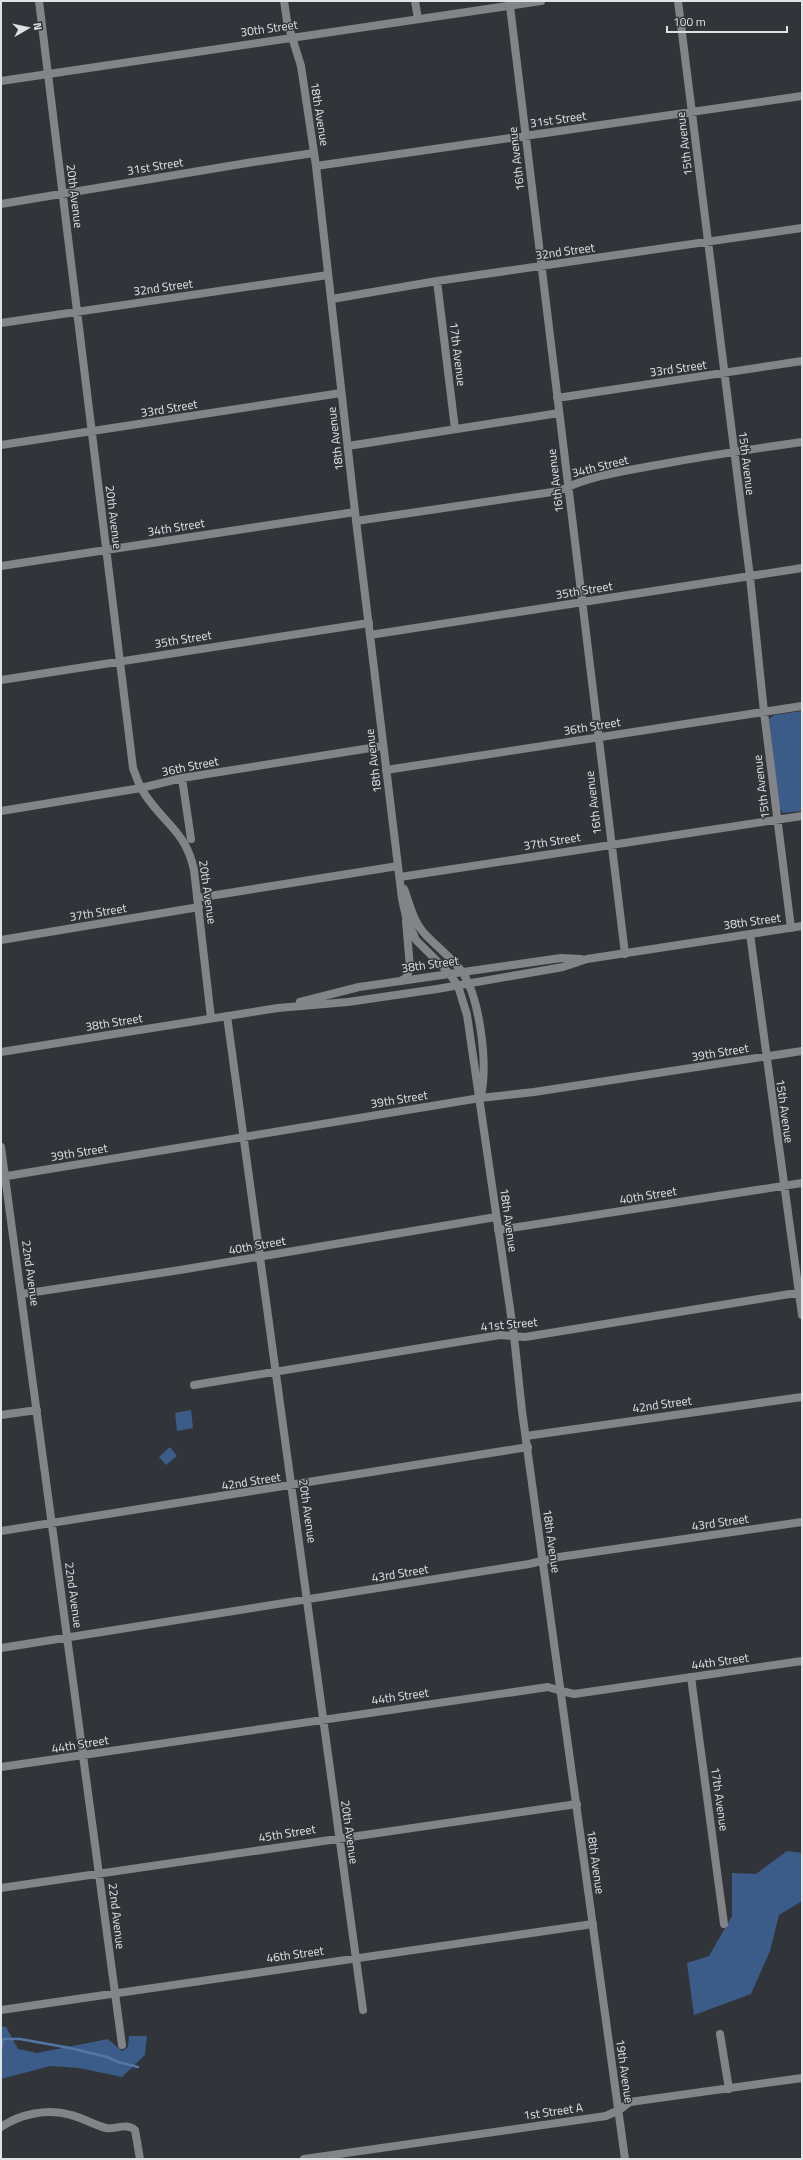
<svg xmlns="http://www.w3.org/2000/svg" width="803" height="2160" viewBox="0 0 803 2160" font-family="'Titillium Web',sans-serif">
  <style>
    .green { fill: #3b5c88 }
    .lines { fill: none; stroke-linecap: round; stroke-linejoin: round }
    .stream { stroke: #5476a2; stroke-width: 2.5 }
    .minor { stroke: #828487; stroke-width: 8 }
    .tertiary { stroke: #828487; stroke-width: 8 }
    .labels { text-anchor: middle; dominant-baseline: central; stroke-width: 3; stroke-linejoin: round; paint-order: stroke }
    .street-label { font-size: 12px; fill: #dfe2e5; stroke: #31353a }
  </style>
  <rect width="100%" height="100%" fill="#31353a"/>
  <!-- green -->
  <path class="green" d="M802 711V811L783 813 779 807 769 719 774 715Z
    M191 1410 193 1428 177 1431 175 1413Z
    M170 1447 177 1456 166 1465 159 1457Z
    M787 1851 802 1853V1901L779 1915 770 1951 751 1994 694 2015 687 1963 709 1956 732 1916V1873L756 1874Z
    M1 2026 6 2027 18 2049 37 2053 108 2039 122 2051 128 2047 129 2036H147L145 2055 122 2077 79 2068 50 2066 1 2079Z"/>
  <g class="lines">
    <!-- stream -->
    <path class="stream" d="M1 2050 3 2039H20L70 2048 107 2057 118 2062 138 2067"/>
    <!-- minor -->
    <path class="minor" d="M39 1 133 768C136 776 139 786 144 793 163 823 186 831 194 870L211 1018
      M415 1 418 19
      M678 1 750 577 764 712 791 928
      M510 6 625 954
      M316 166 802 96
      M1 204 253 162 314 153
      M437 281 455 429
      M332 299 437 281 802 228
      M1 323 328 275
      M557 398 802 361
      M1 445 341 393
      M348 446 559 413
      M356 521 559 491C589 476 624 471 657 465 705 456 753 449 802 442
      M1 566 355 512
      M370 635 802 568
      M1 680 369 623
      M386 770 802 706
      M182 778 191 839
      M1 811 141 788 182 778 383 746
      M400 877 802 816
      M197 898 398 866
      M750 934 802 1315
      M1 940 199 907
      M227 1016 363 2010
      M1 1147 122 2045
      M1 1177 480 1098 534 1092 802 1051
      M498 1230 802 1183
      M22 1294 180 1270 496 1217
      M194 1385 500 1335 525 1337 802 1292
      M1 1415 37 1410
      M526 1436 802 1397
      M1 1531 528 1447
      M1 1648 529 1564 559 1557 802 1522
      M691 1677 724 1924
      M1 1767 548 1687 561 1691
      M1 1888 577 1804
      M1 2010 593 1924
      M720 2034 729 2089
      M619 2110 630 2102 802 2078
      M1 2127C20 2114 48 2108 71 2115 83 2118 94 2125 106 2128 115 2130 127 2122 135 2130L140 2159"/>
    <!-- tertiary -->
    <path class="tertiary" d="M284 1 287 21 301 66 316 166 355 512 402 899 406 917 416 940 449 973 458 986 467 1015 514 1336 522 1411 625 2159
      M1 81 541 1
      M404 889C410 904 413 921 424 933 437 947 452 958 463 973 480 1000 488 1064 481 1095
      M402 980 406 978 410 968 406 921
      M300 1002 359 987 561 958 581 959
      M1 1052 278 1008 348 1002 437 989 563 967 587 959 802 926
      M561 1691 574 1694 802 1661
      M304 2159 606 2116 619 2110"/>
  </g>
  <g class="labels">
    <!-- street labels -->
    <g class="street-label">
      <text transform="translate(269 28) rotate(-8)">30th Street</text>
      <text transform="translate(320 114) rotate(81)">18th Avenue</text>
      <text transform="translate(558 119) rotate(-8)">31st Street</text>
      <text transform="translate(684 144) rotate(-97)">15th Avenue</text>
      <text transform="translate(516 159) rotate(-97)">16th Avenue</text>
      <text transform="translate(155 166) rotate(-9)">31st Street</text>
      <text transform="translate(75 196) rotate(83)">20th Avenue</text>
      <text transform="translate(565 251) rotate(-8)">32nd Street</text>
      <text transform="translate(163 287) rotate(-8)">32nd Street</text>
      <text transform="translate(458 354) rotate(83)">17th Avenue</text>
      <text transform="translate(678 368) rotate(-8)">33rd Street</text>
      <text transform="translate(169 408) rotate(-9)">33rd Street</text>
      <text transform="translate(335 439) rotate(-97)">18th Avenue</text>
      <text transform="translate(747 463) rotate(83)">15th Avenue</text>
      <text transform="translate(600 466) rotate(-14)">34th Street</text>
      <text transform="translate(555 481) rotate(-97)">16th Avenue</text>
      <text transform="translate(114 517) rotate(83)">20th Avenue</text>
      <text transform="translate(176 527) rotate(-9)">34th Street</text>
      <text transform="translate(584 590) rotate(-9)">35th Street</text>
      <text transform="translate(183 639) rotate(-9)">35th Street</text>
      <text transform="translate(592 726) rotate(-9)">36th Street</text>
      <text transform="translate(373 761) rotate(-97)">18th Avenue</text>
      <text transform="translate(190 766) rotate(-11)">36th Street</text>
      <text transform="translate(761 787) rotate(-97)">15th Avenue</text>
      <text transform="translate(593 803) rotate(-97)">16th Avenue</text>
      <text transform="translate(552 841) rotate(-9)">37th Street</text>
      <text transform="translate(208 892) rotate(82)">20th Avenue</text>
      <text transform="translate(98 912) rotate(-9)">37th Street</text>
      <text transform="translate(752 921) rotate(-8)">38th Street</text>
      <text transform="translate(430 964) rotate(-8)">38th Street</text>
      <text transform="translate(114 1022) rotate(-9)">38th Street</text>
      <text transform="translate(720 1052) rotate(-9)">39th Street</text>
      <text transform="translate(399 1099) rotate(-9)">39th Street</text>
      <text transform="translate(785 1111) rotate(82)">15th Avenue</text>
      <text transform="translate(79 1152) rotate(-9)">39th Street</text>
      <text transform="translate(648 1195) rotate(-9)">40th Street</text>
      <text transform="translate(509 1220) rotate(82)">18th Avenue</text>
      <text transform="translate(257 1245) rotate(-10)">40th Street</text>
      <text transform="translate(31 1273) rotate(82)">22nd Avenue</text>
      <text transform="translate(509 1324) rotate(-5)">41st Street</text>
      <text transform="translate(662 1404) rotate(-8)">42nd Street</text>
      <text transform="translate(251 1481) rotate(-9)">42nd Street</text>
      <text transform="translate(308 1511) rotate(82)">20th Avenue</text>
      <text transform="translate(720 1522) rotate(-8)">43rd Street</text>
      <text transform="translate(552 1541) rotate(82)">18th Avenue</text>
      <text transform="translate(400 1573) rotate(-9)">43rd Street</text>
      <text transform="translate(74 1595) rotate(82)">22nd Avenue</text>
      <text transform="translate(720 1661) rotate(-8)">44th Street</text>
      <text transform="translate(400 1696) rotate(-8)">44th Street</text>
      <text transform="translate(80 1744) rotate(-9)">44th Street</text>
      <text transform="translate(720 1799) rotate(82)">17th Avenue</text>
      <text transform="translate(350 1832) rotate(82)">20th Avenue</text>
      <text transform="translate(287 1833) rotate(-9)">45th Street</text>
      <text transform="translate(596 1862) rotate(82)">18th Avenue</text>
      <text transform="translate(117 1916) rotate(83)">22nd Avenue</text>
      <text transform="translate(295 1954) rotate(-8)">46th Street</text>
      <text transform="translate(625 2071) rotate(82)">19th Avenue</text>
      <text transform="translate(553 2111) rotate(-8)">1st Street A</text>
    </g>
  </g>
  <!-- border -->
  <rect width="803" height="2160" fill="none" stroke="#dfe2e5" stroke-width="4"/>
  <!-- north arrow -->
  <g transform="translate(28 28) rotate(81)" stroke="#31353a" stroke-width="3" paint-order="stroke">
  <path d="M0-3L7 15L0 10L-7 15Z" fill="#dfe2e5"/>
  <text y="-6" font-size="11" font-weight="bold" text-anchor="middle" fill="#dfe2e5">N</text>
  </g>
  <!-- scale -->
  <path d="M667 26v6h120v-6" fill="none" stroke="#dfe2e5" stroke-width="2"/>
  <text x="673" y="26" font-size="12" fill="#dfe2e5" stroke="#31353a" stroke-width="3" paint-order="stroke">100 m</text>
</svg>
